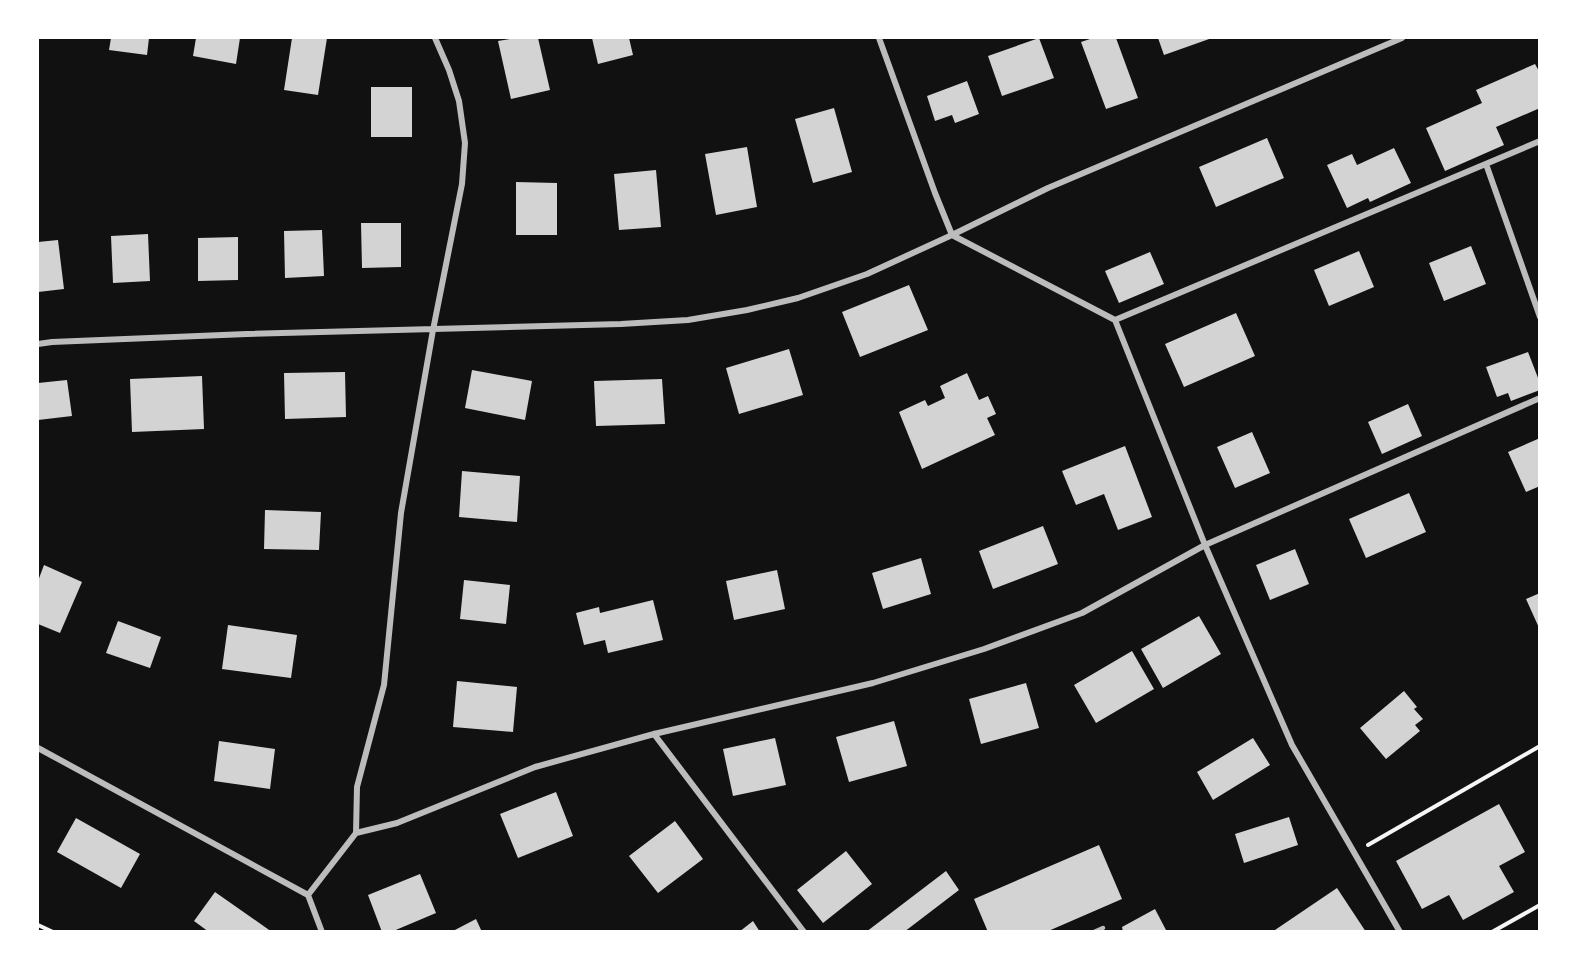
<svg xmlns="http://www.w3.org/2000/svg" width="1577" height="969" viewBox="0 0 1577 969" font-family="Jost,sans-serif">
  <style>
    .building { fill: #d3d3d3 }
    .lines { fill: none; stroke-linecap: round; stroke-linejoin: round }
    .path { stroke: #f5f5f5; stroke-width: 4 }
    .service { stroke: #bcbcbc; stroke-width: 4.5 }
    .minor { stroke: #bcbcbc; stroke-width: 6 }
  </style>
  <rect width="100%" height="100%" fill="#111"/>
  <!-- building -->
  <path class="building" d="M111 38H149L147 55 109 50Z
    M196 38H240L236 64 193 56Z
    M292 38H327L318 95 284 90Z
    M515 38H538L550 90 511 99 498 41Z
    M592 38H629L633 55 598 64Z
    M1039 38 1054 78 1002 96 988 56Z
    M1093 38H1116L1138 98 1106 109 1081 42Z
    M1158 38H1212L1164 55Z
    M1535 64 1540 73V108L1496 127 1504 145 1445 171 1426 128 1482 103 1476 90Z
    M967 81 979 114 955 123 952 115 935 121 927 96Z
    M371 87H412V137H371Z
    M834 108 852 172 813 183 795 119Z
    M1267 138 1284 178 1216 207 1199 167Z
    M747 147 757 207 716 215 705 154Z
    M1394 148 1411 183 1370 202 1368 198 1347 208 1327 165 1352 154 1357 165Z
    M656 170 661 227 619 230 614 174Z
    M516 182 557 183V235H516Z
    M361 223H401V267L362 268Z
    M322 230 324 276 285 278 284 231Z
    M148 234 150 281 113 283 111 236Z
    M238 237V280L198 281V238Z
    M58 240 64 289 38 292V242Z
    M1471 246 1486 284 1444 301 1429 263Z
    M1359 251 1374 287 1329 306 1314 270Z
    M1150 252 1164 284 1119 303 1105 271Z
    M909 285 928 330 860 357 842 312Z
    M1236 313 1255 356 1184 387 1165 344Z
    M789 349 803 395 739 414 726 368Z
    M1528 352 1540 383V390L1511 401 1508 393 1497 397 1486 367Z
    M472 370 532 381 525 420 465 408Z
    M345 372 346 417 285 419 284 373Z
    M967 373 979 400 988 396 996 414 987 418 995 435 922 469 899 412 925 400 928 406 945 398 940 386Z
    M202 376 204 429 132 432 130 379Z
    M662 379 665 424 596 426 594 381Z
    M67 380 72 416 38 420V383Z
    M1408 404 1422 436 1382 454 1368 422Z
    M1252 432 1270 473 1235 488 1217 447Z
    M1540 438V486L1526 492 1508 452Z
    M1125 446 1152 517 1118 530 1104 494 1076 505 1062 471Z
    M462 471 520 476 517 522 459 517Z
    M1409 493 1426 532 1366 558 1349 519Z
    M265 510 321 512 319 550 264 549Z
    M1043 526 1058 564 993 589 979 551Z
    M1295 549 1309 584 1270 600 1256 565Z
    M921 558 931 594 883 609 872 573Z
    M44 565 82 582 60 633 38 624V581Z
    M777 570 785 609 734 620 726 581Z
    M464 580 510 585 506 624 460 619Z
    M1540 593V630L1526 599Z
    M653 600 663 640 608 653 605 640 584 645 576 613 599 607 600 613Z
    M1199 616 1221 654 1163 688 1141 649Z
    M118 621 161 637 150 668 106 653Z
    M228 625 297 635 291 678 222 669Z
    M1132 651 1154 689 1096 723 1074 685Z
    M457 681 517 687 513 732 453 727Z
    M1026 683 1039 728 981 744 969 699Z
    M1404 691 1417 707 1414 709 1423 719 1415 725 1420 731 1386 759 1360 728Z
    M894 721 907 766 849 782 836 737Z
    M775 738 786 785 733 796 723 749Z
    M1253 738 1270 765 1213 800 1197 772Z
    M219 741 275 749 270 789 214 781Z
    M556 792 573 836 518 858 500 814Z
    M1499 804 1525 852 1499 866 1514 892 1463 920 1449 895 1422 909 1396 861Z
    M1289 817 1298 845 1244 863 1235 834Z
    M76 818 140 854 121 888 57 852Z
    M675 821 703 859 658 893 629 856Z
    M1099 845 1122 899 1046 932H988L974 899Z
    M846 851 872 884 823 923 797 890Z
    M946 871 959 890 904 932H866Z
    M420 874 436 913 391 932H382L368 895Z
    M1337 888 1366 932H1272Z
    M215 892 272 932H209L194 921Z
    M1155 909 1166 930 1163 932H1123L1122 927Z
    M476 919 482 932H451Z
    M753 921 760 932H739Z"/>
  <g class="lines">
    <!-- path -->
    <path class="path" d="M1368 845 1540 746
      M38 925 53 932
      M1492 932 1540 905"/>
    <!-- service -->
    <path class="service" d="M1094 932 1103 928"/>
    <!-- minor -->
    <path class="minor" d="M879 38 935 193 952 235 1115 320 1205 545 1292 745 1400 932
      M1486 164 1540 317
      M1115 320 1540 141
      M38 344 52 342 247 334 621 324 688 320 747 310 798 298 867 274 952 235 1048 188 1402 38
      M654 734 804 932
      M38 748 308 895
      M356 833 397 823 535 767 654 734 873 683 984 649 1082 613 1205 545 1540 398
      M322 932 308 895 356 833 357 787 384 685 401 513 433 330 462 184 465 143 459 101 449 70 435 38"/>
  </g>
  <!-- border -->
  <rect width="1577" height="969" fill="none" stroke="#ffffff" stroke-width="78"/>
</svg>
